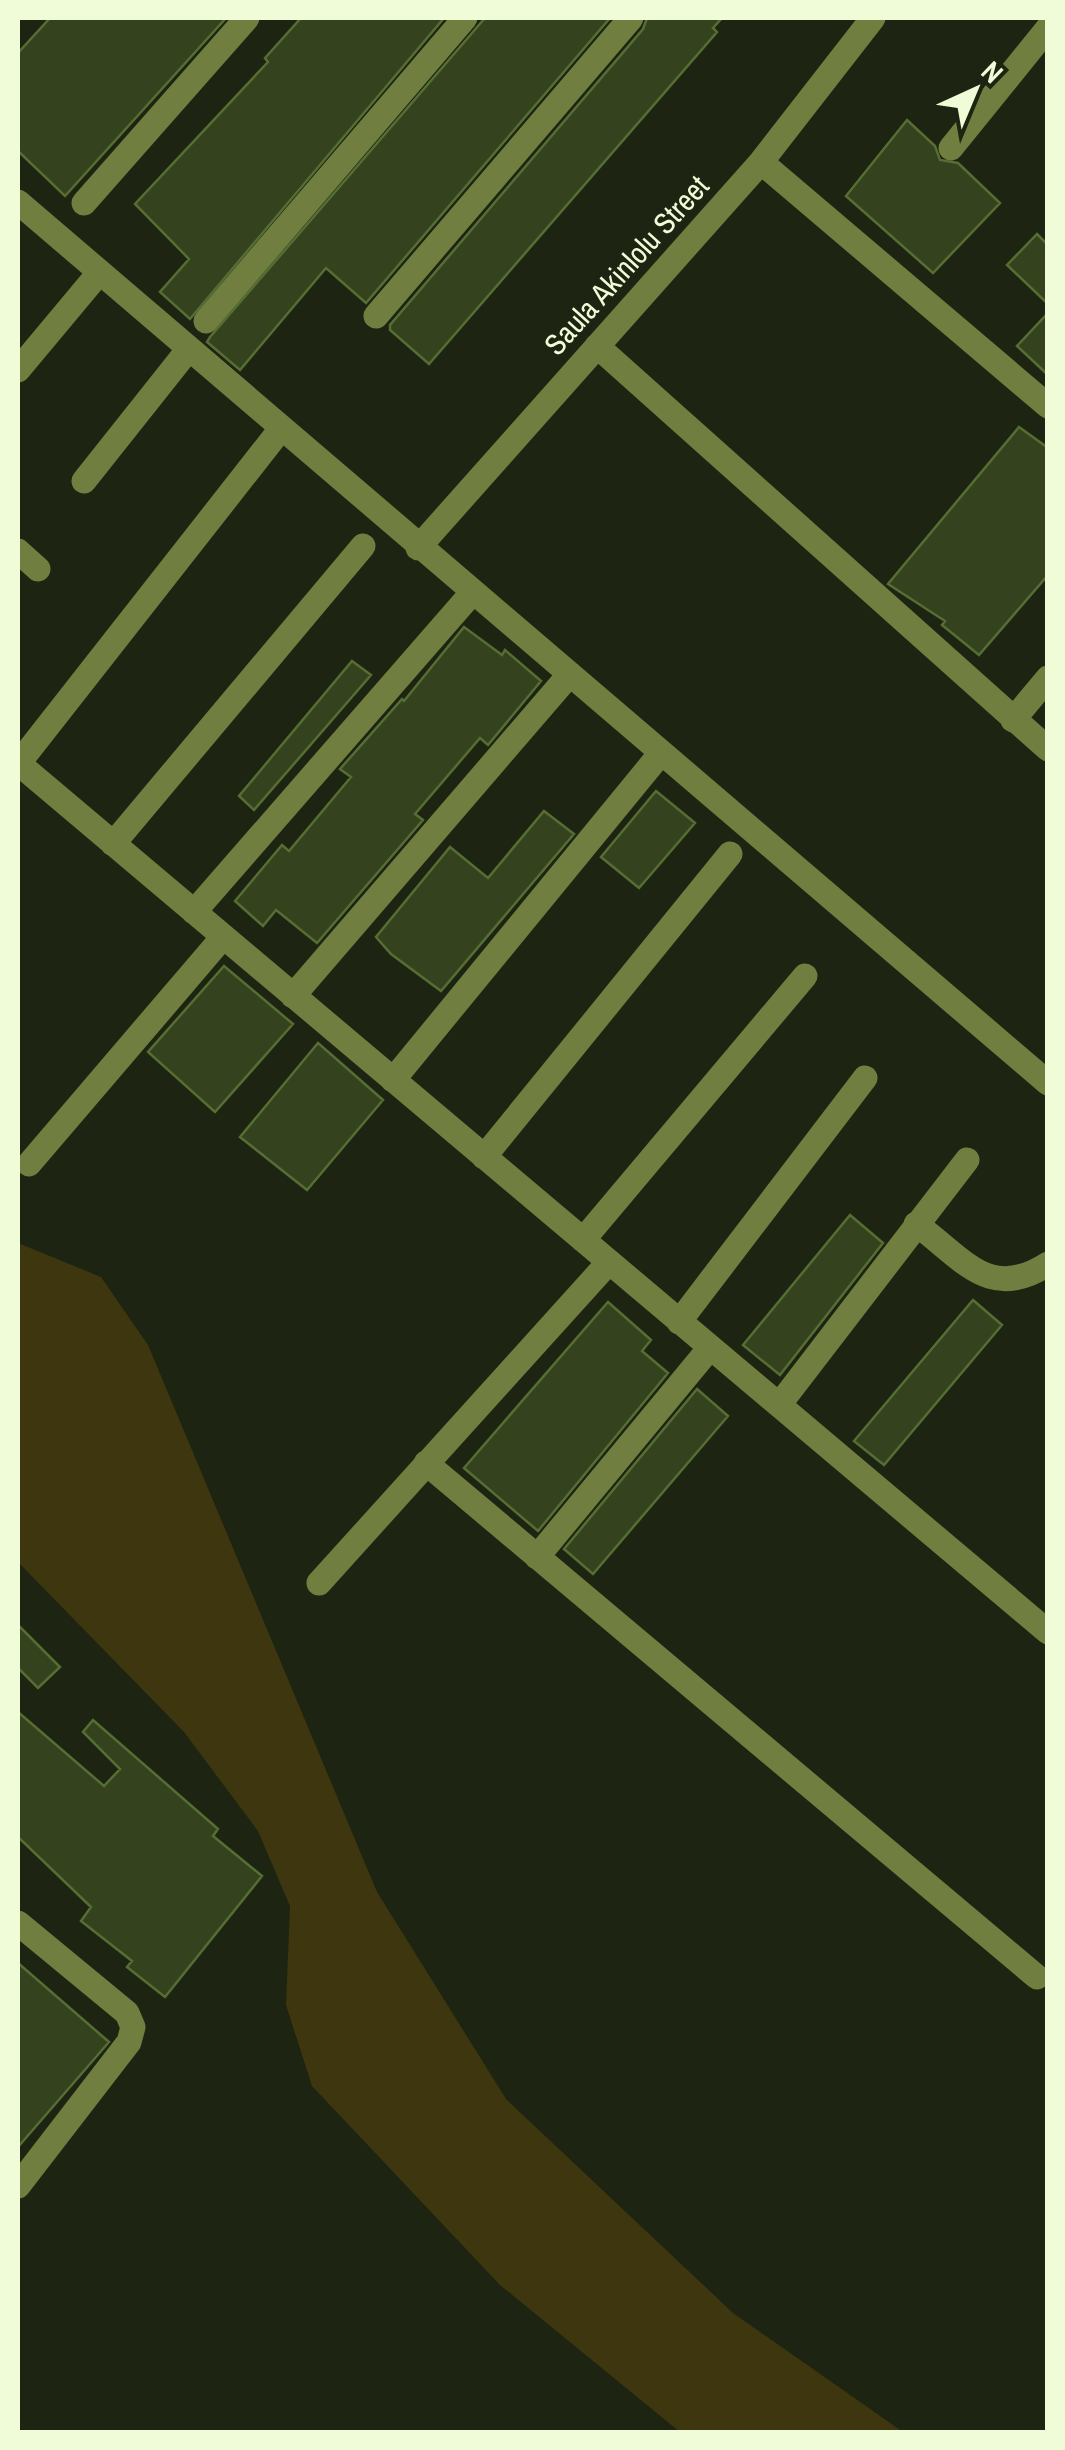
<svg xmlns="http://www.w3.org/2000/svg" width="1065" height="2450" viewBox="0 0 1065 2450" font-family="'Archivo Narrow',sans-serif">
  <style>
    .water { fill: #3e360f }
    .building { fill: #34431e; stroke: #566d33; stroke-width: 2.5 }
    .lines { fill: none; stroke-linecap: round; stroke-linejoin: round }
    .minor { stroke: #707e40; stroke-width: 25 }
    .labels { text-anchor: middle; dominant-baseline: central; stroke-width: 9; stroke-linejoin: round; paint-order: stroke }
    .street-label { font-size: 30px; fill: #f0fbd7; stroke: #1d2411 }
  </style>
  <rect width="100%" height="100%" fill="#1d2411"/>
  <!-- water -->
  <path class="water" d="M18 1243 101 1277 148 1345 377 1892 506 2099 733 2313 903 2432H680L500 2285 312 2086 286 2005 290 1906 258 1831 184 1732 18 1562Z"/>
  <!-- building -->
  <path class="building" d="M50 18H226L65 196 18 151V53Z
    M301 18H444L190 319 160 292 189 259 135 204 268 62 265 58Z
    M485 18H610L366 303 326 268 240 370 207 342 210 337Z
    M647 18H722L713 28 717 32 429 364 390 330V325L643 29Z
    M907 120 935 146 940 160 958 163 1000 203 933 273 846 196Z
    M1037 234 1048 245V304L1007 265Z
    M1048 313V375L1017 346Z
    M1019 427 1048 448V575L979 655 942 625 945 621 888 584Z
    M464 627 502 655 505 650 541 681 488 745 480 738 415 814 423 820 317 943 276 910 263 926 235 901 282 845 289 851 351 777 340 769 402 699 404 701Z
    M352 661 371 675 254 810 239 796Z
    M656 791 695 823 639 888 601 857Z
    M544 811 574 834 441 991 391 954 376 937 450 847 488 878Z
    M224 966 293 1024 215 1112 148 1052Z
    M318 1043 383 1100 307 1190 240 1137Z
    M850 1215 883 1243 780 1375 743 1345Z
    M973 1300 1002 1325 884 1465 854 1441Z
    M608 1302 651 1340 642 1351 668 1373 538 1531 464 1468Z
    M697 1389 728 1416 593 1574 564 1549Z
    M18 1625 60 1667 38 1688 18 1668Z
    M18 1712 104 1786 120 1769 83 1732 93 1720 218 1829 213 1836 262 1876 165 1997 127 1967 132 1961 81 1921 91 1907 18 1837Z
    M18 1963 109 2042 18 2147Z"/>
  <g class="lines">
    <!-- minor -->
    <path class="minor" d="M951 148 1048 28
      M761 162 1048 406
      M18 202 1048 1083
      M84 203 247 18
      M376 316 631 18
      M206 321 465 18
      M597 346 1048 749
      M18 370 99 273
      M84 481 188 350
      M418 548 761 162 873 18
      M18 551 38 569
      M1013 720 1048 678
      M18 763 1048 1632
      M18 764 280 430
      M113 844 363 546
      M194 912 472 593
      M293 996 570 674
      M393 1080 661 753
      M484 1157 730 854
      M29 1164 223 937
      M916 1224C964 1259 989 1302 1048 1264
      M583 1240 805 976
      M679 1322 865 1078
      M779 1405 967 1160
      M426 1463 1037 1977
      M537 1557 709 1349
      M319 1583 609 1262
      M18 1923 127 2013 133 2027 129 2042 18 2186"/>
  </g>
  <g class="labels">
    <!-- street labels -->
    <g class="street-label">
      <text transform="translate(626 265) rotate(-48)">Saula Akinlolu Street</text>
    </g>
  </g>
  <!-- border -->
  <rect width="1065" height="2450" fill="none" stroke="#f0fbd7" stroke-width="40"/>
  <!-- north arrow -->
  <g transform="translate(975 90) rotate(44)" stroke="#1d2411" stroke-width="8" paint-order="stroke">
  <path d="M0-8L18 38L0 25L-18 38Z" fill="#f0fbd7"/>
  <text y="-15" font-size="28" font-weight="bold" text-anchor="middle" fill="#f0fbd7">N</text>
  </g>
</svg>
